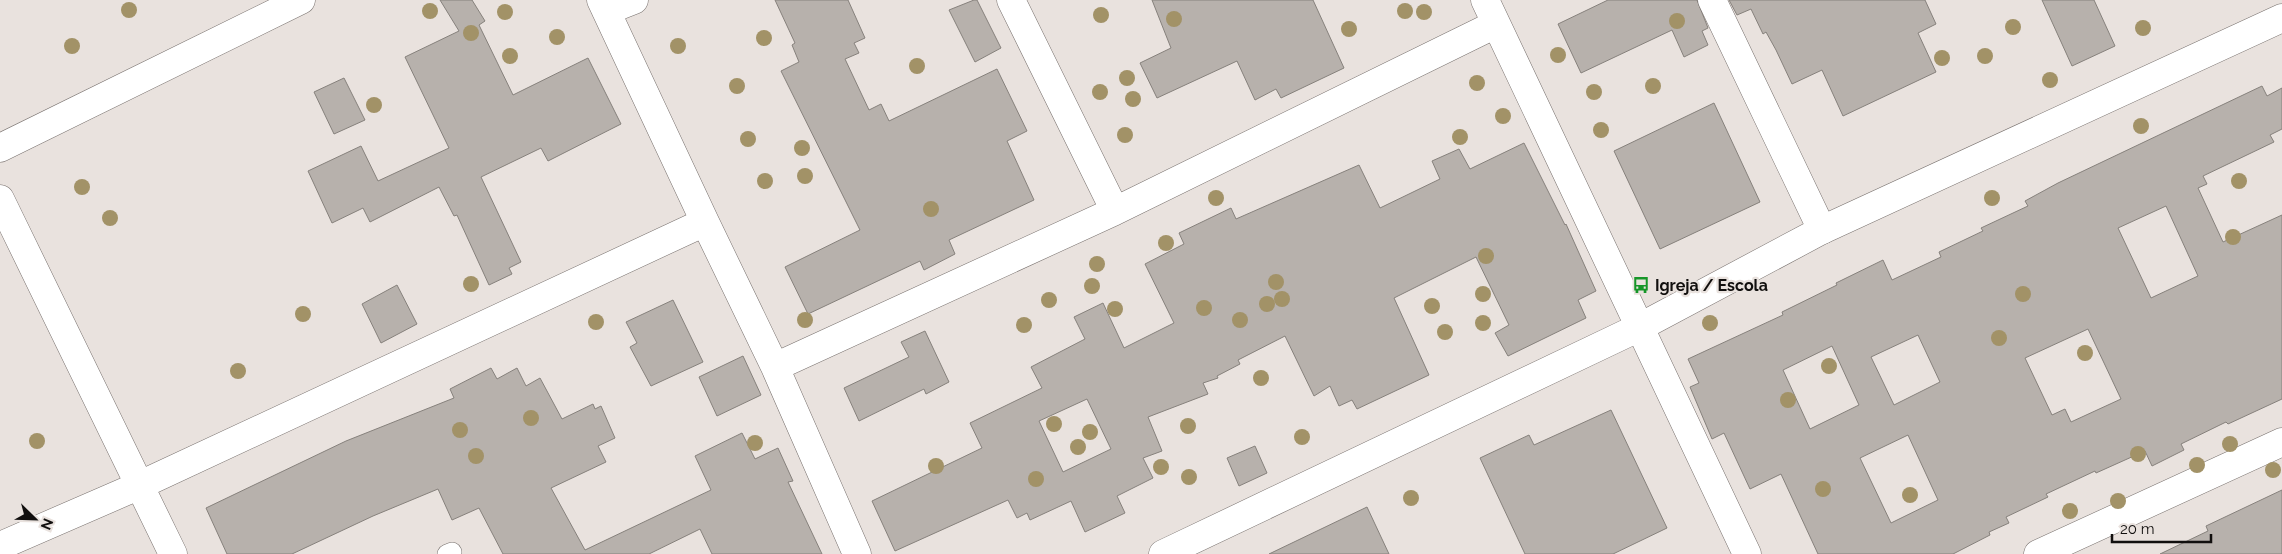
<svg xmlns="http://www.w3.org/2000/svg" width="2282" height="554" viewBox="0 0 2282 554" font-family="Raleway,sans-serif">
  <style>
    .building { fill: #b7b1ac; stroke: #86817c; fill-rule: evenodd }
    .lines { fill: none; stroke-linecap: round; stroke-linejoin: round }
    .lane-casing { stroke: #78716e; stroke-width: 20 }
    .street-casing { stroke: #78716e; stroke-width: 29 }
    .secondary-casing { stroke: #78716e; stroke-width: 29 }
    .lane { stroke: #fff; stroke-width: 19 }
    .street { stroke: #fff; stroke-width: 28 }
    .secondary { stroke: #fff; stroke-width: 28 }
    .tree { fill: #a29267 }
    .labels { text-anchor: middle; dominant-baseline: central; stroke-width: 4.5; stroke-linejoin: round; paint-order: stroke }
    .poi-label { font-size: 16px; font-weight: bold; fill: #110f0e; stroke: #e9e2de; text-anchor: start }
  </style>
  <rect width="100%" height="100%" fill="#e9e2de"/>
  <!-- building -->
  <path class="building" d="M440 0H472L485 21 479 25 513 95 588 58 621 124 548 161 541 148 481 177 521 262 509 268 512 274 489 285 457 215 454 216 439 187 370 222 363 208 332 223 308 171 361 146 378 181 449 148 405 57 459 31Z
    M775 0H848L865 38 854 43 859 53 845 59 869 110 881 104 889 121 997 69 1027 131 1007 141 1034 200 949 240 955 254 924 270 920 261 808 314 785 267 860 230 781 71 799 62 792 45 795 43Z
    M974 0H977L1001 48 975 62 949 10Z
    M1152 0H1313L1344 68 1281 98 1276 89 1255 100 1237 61 1157 98 1140 63 1171 48Z
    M1608 0H1697L1708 28 1702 31 1708 45 1684 57 1672 30 1581 73 1558 24Z
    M1729 0H1925L1936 24 1918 33 1936 72 1843 116 1822 70 1792 84 1776 50 1766 32 1763 34 1751 9 1737 15Z
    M2042 0H2094L2115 46 2072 66Z
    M344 78 365 120 334 134 314 92Z
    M2262 86 2267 96 2282 88V129L2270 135 2274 142 2203 176 2207 184 2198 188 2223 242 2282 215V399L2228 424 2226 422 2181 444 2184 450 2152 466 2145 451 2096 473 2095 471 2046 494 2048 497 2006 517 2009 523 1989 532 1990 535 1953 554H1818L1781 474 1750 489 1724 433 1712 439 1690 387 1699 383 1688 359 1783 315 1782 312 1837 285 1836 283 1883 260 1892 280 1941 257 1939 252 1983 231 1981 228 2028 206 2025 201 2058 183ZM2166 206 2198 276 2151 298 2118 228ZM2088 329 2121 399 2071 422 2065 409 2052 415 2025 358ZM1918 335 1940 382 1894 405 1871 357ZM1832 346 1859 405 1810 429 1783 370ZM1908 435 1938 500 1891 523 1860 458Z
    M1714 103 1760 202 1660 249 1614 151Z
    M1524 143 1565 225 1566 224 1596 291 1578 300 1586 318 1508 356 1495 333 1509 325 1476 257 1394 298 1429 375 1357 409 1352 400 1339 406 1330 386 1314 396 1285 336 1238 360 1240 364 1217 376 1218 378 1203 383 1208 394 1148 417 1162 451 1143 458 1153 478 1117 496 1125 513 1085 532 1071 501 1030 520 1027 513 1017 518 1008 500 895 551 872 501 982 448 970 423 1042 388 1031 367 1085 339 1074 317 1103 303 1124 348 1174 323 1145 264 1184 244 1179 233 1231 208 1236 219 1359 165 1380 208 1440 179 1432 161 1459 149 1470 169ZM1087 399 1111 449 1063 472 1039 421Z
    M397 285 417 324 381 343 362 304Z
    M673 300 703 362 651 386 630 347 637 343 626 322Z
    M925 331 949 382 926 394 924 389 859 421 844 388 909 357 901 342Z
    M743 356 761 395 717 416 699 377Z
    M491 368 497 379 517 368 526 386 540 378 562 419 593 404 595 409 601 406 615 438 598 446 606 462 551 488 585 550 711 490 695 456 742 433 755 459 778 448 793 481 788 482 822 554H712L700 529 649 554H503L479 508 452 520 438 489 373 516 292 554H227L206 508 346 441 454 398 450 389Z
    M1611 410 1667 528 1613 554H1525L1480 458 1529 435 1534 445Z
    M1255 446 1267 473 1239 486 1227 458Z
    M2282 490V554H2160L2208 531 2206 526Z
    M1367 507 1389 554H1269Z"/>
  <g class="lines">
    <!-- lane casing -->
    <g class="lane-casing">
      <path id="lane" d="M447 554 452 552"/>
    </g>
    <!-- street casing -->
    <g class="street-casing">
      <path id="street" d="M601 0 705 222 775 367 857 554
        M1011 0 1115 211
        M1485 0 1747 554
        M1712 0 1822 230
        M606 11 634 0
        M0 148 301 0
        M0 199 173 554
        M775 367 1115 211 1496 24
        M0 546 138 486 705 222
        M2038 554 2282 442"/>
    </g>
    <!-- secondary casing -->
    <g class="secondary-casing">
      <path id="secondary" d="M1163 554 1640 327 1822 230 2282 18"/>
    </g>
    <!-- lane -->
    <use href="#lane" class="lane"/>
    <!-- street -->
    <use href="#street" class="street"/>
    <!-- secondary -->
    <use href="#secondary" class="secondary"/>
  </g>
  <!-- trees -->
  <g class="tree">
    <circle cx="129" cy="10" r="8"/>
    <circle cx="430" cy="11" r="8"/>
    <circle cx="1405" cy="11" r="8"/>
    <circle cx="505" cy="12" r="8"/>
    <circle cx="1424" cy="12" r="8"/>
    <circle cx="1101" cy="15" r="8"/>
    <circle cx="1174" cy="19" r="8"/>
    <circle cx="1677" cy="21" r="8"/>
    <circle cx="2013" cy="27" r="8"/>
    <circle cx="2143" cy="28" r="8"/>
    <circle cx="1349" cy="29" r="8"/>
    <circle cx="471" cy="33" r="8"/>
    <circle cx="557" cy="37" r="8"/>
    <circle cx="764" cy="38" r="8"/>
    <circle cx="72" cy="46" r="8"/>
    <circle cx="678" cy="46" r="8"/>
    <circle cx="1558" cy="55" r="8"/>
    <circle cx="510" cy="56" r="8"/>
    <circle cx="1985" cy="56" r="8"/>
    <circle cx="1942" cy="58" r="8"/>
    <circle cx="917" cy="66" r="8"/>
    <circle cx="1127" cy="78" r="8"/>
    <circle cx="2050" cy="80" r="8"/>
    <circle cx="1477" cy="83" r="8"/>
    <circle cx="737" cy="86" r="8"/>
    <circle cx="1653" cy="86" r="8"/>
    <circle cx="1100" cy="92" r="8"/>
    <circle cx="1594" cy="92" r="8"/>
    <circle cx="1133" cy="99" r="8"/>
    <circle cx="374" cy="105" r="8"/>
    <circle cx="1503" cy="116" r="8"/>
    <circle cx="2141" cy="126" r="8"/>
    <circle cx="1601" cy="130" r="8"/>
    <circle cx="1125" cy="135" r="8"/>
    <circle cx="1460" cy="137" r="8"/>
    <circle cx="748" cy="139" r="8"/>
    <circle cx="802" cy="148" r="8"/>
    <circle cx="805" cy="176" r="8"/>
    <circle cx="765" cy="181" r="8"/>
    <circle cx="2239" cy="181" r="8"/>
    <circle cx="82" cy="187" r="8"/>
    <circle cx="1216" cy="198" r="8"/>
    <circle cx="1992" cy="198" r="8"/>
    <circle cx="931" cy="209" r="8"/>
    <circle cx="110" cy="218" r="8"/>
    <circle cx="2233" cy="237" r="8"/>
    <circle cx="1166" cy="243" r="8"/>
    <circle cx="1486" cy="256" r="8"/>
    <circle cx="1097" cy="264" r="8"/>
    <circle cx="1276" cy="282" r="8"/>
    <circle cx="471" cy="284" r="8"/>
    <circle cx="1092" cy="286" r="8"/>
    <circle cx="1483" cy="294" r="8"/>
    <circle cx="2023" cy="294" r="8"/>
    <circle cx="1282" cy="299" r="8"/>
    <circle cx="1049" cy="300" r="8"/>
    <circle cx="1267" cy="304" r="8"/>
    <circle cx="1432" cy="306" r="8"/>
    <circle cx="1204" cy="308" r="8"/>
    <circle cx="1115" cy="309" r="8"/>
    <circle cx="303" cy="314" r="8"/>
    <circle cx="805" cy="320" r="8"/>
    <circle cx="1240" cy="320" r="8"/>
    <circle cx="596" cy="322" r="8"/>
    <circle cx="1483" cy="323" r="8"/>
    <circle cx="1710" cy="323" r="8"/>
    <circle cx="1024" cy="325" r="8"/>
    <circle cx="1445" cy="332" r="8"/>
    <circle cx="1999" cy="338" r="8"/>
    <circle cx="2085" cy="353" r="8"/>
    <circle cx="1829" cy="366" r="8"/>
    <circle cx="238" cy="371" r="8"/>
    <circle cx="1261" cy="378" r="8"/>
    <circle cx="1788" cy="400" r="8"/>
    <circle cx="531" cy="418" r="8"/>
    <circle cx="1054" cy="424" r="8"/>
    <circle cx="1188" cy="426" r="8"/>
    <circle cx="460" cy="430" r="8"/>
    <circle cx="1090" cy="432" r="8"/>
    <circle cx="1302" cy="437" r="8"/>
    <circle cx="37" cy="441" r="8"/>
    <circle cx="755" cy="443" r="8"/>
    <circle cx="2230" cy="444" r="8"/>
    <circle cx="1078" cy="447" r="8"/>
    <circle cx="2138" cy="454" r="8"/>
    <circle cx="476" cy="456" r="8"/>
    <circle cx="2197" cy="465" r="8"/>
    <circle cx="936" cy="466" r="8"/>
    <circle cx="1161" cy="467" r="8"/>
    <circle cx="2273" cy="470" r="8"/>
    <circle cx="1189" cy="477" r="8"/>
    <circle cx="1036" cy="479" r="8"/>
    <circle cx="1823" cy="489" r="8"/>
    <circle cx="1910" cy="495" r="8"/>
    <circle cx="1411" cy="498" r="8"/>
    <circle cx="2118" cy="501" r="8"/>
    <circle cx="2070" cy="511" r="8"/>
  </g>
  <!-- icons -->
  <defs>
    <g id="bus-bare" transform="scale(1.35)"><path d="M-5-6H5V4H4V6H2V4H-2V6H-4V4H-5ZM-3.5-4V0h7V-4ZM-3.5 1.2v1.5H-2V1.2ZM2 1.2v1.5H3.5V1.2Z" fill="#169628" stroke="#e9e2de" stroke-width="2.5" paint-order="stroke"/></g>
  </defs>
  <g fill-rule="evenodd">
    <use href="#bus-bare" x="1641" y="285"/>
  </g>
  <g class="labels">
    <!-- poi labels -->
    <g class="poi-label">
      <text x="1655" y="285">Igreja / Escola</text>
    </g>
  </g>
  <!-- north arrow -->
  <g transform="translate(35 519) rotate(113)" stroke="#e9e2de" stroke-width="4" paint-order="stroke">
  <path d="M0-4L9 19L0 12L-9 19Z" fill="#110f0e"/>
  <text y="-8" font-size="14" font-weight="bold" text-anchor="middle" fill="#110f0e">N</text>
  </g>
  <!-- scale -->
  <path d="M2112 534v8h99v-8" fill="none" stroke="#110f0e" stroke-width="2.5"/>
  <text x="2120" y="534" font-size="15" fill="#110f0e" stroke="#e9e2de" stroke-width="4" paint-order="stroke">20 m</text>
</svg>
